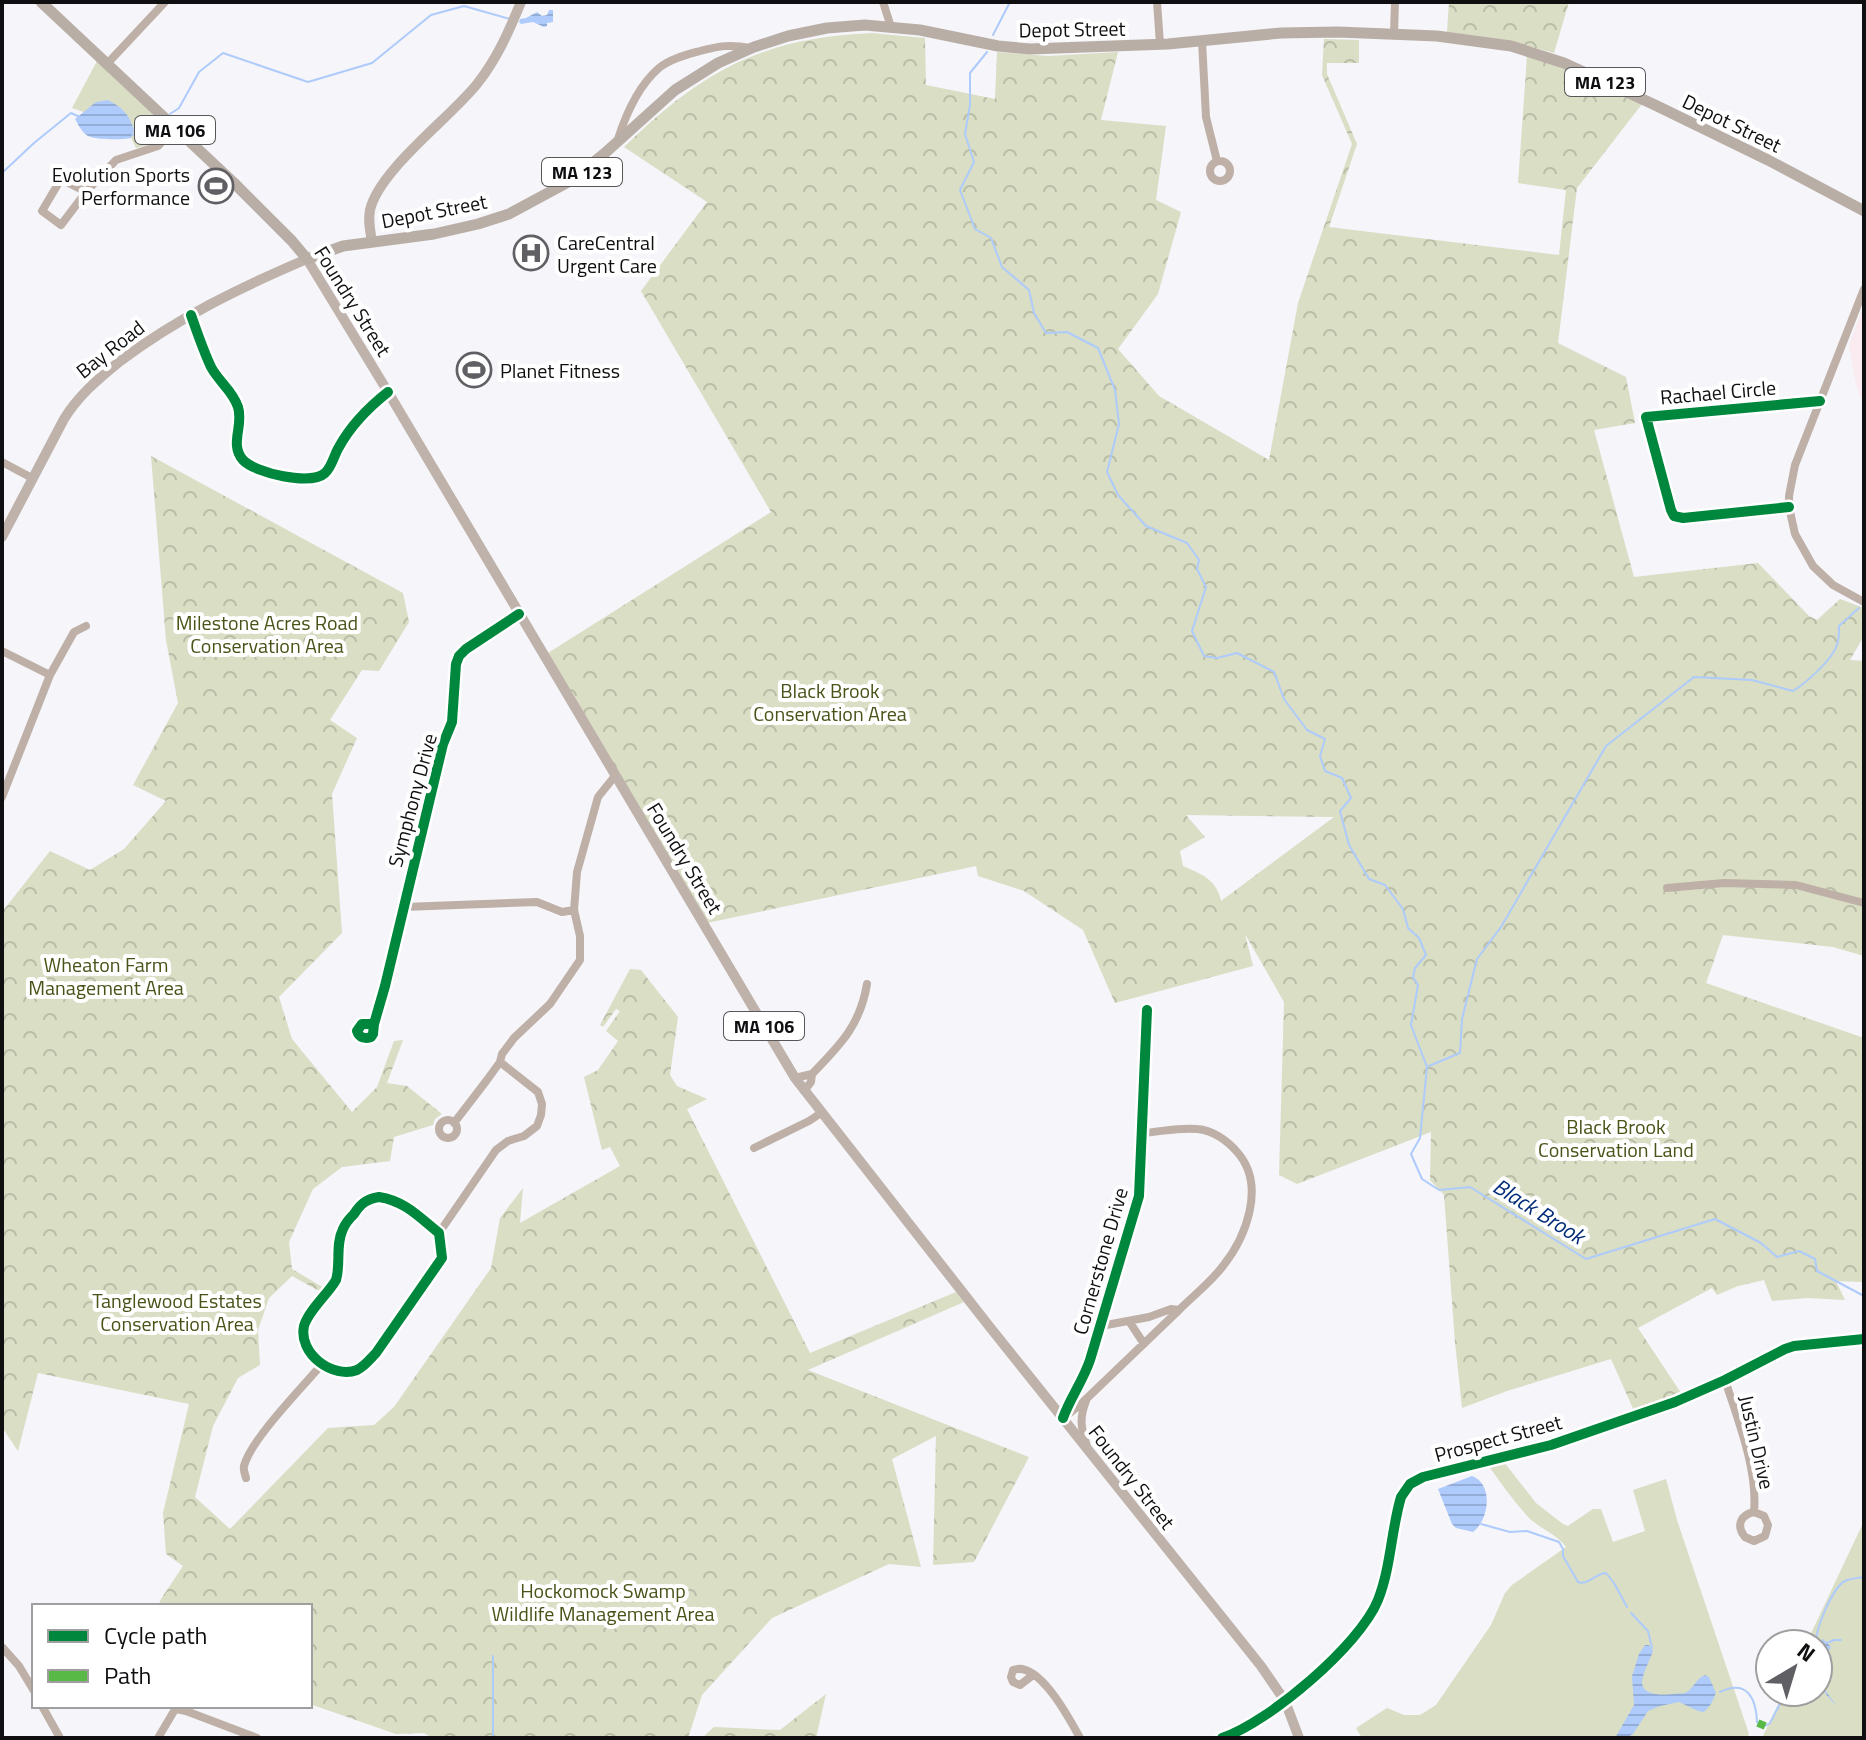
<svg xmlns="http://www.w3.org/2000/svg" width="1866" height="1740" viewBox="0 0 1866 1740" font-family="'Titillium Web',sans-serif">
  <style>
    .education { fill: #f9ebef }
    .green { fill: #d9dec4 }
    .forest { fill: url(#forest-crowns); fill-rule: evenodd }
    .water { fill: url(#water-rules) }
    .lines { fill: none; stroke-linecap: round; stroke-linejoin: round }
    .stream { stroke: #aecbfb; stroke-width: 2 }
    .minor { stroke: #bfb0a7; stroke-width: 8 }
    .major { stroke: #beb2aa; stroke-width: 10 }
    .highway { stroke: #b9aea6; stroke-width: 11 }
    .quiet { stroke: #58b947; stroke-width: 8; stroke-dasharray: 16 8; stroke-linecap: butt }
    .cycleway-casing { stroke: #fff; stroke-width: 15 }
    .cycleway { stroke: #00873e; stroke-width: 10 }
    .labels { text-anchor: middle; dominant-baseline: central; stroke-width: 8; stroke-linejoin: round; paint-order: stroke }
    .shield { fill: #fff; stroke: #575658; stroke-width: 2 }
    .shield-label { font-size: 18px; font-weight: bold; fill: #0f0e11 }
    .street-label { font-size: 20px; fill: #0f0e11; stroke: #fff }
    .poi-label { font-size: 20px; fill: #0f0e11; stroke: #fff; text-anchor: start }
    .park-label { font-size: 20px; fill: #495217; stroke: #fff }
    .water-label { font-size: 22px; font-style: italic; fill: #002c77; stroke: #fff }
  </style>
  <defs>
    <pattern id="forest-crowns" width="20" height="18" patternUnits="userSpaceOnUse" patternTransform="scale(2)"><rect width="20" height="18" fill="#d9dec4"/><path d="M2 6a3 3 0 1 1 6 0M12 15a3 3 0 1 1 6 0" fill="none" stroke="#b9bda7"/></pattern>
    <pattern id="water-rules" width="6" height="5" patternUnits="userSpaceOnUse" patternTransform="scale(2)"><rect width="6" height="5" fill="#aecbfb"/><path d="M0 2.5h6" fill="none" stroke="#94add6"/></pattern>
  </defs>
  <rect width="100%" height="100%" fill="#f5f5fa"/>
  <!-- education -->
  <path class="education" d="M1864 304V408L1856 384 1849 345Z"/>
  <!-- green -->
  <path class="green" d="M97 61 163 123 165 130C158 141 149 146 136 148L126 127 72 108Z
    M1503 1461 1536 1503 1563 1524 1568 1526 1593 1509H1601L1613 1542 1645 1531 1633 1490 1666 1479 1677 1520 1749 1734 1747 1738H1362L1356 1728 1387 1708 1404 1715H1420L1436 1705 1491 1625 1505 1593 1512 1585 1566 1547C1556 1534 1541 1529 1529 1518 1514 1502 1501 1483 1488 1465Z
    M1864 1521V1738H1762L1784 1692H1818V1644H1806Z"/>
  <!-- forest -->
  <path class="forest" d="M1449 2H1569L1554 53 1505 40 1447 32Z
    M872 33 925 38 926 85 995 99 997 52 1048 56 1118 52 1101 120 1166 126 1156 200 1181 212 1158 294 1118 349 1159 396 1269 460 1298 303 1352 144 1322 75 1324 39 1359 40V63H1327V74L1357 144 1329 227 1559 255 1566 190 1518 183 1527 56 1549 62 1642 104 1577 188 1558 343 1626 377 1635 423 1594 430 1634 577 1758 563 1809 616 1817 620 1840 599 1864 608V636L1850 660 1864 661V956L1833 947 1723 935 1706 983 1864 1038V1282L1836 1281 1845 1300 1808 1298 1772 1301 1764 1280 1738 1286 1717 1295 1712 1288 1638 1328 1683 1396 1635 1413 1611 1359 1507 1391 1462 1408 1455 1342 1444 1195 1430 1180 1431 1132 1297 1184 1279 1175 1284 1002 1245 934 1253 966 1115 1003 1083 930 1024 891 978 876 976 866 707 923 548 653 771 512 641 291 707 202 624 147C702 71 761 38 872 33ZM1186 815 1334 817 1221 901C1217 880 1202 874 1183 866L1180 851 1205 837Z
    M151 456 403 593 409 622 379 671 362 670 330 720 357 738 332 794 342 933 279 997 292 1039 352 1112 377 1087 394 1041 403 1040 387 1083 407 1086 442 1114 435 1119 433 1125 394 1137 390 1161 342 1167 313 1189 289 1242 292 1269 324 1288 321 1292 292 1276 269 1298 258 1330 260 1365 238 1378 213 1426 195 1497 230 1529 328 1428 374 1425 394 1407 491 1268 500 1218 523 1188 520 1223 620 1166 610 1147 602 1150 584 1077 598 1070 618 1041 606 1031 620 1011 616 1009 603 1027 600 1025 630 969 641 970 678 1017 670 1075 677 1086 707 1099 687 1109 810 1353 956 1292 964 1302 808 1370 1029 1457 974 1562 933 1565 936 1436 892 1459 921 1567 889 1564 772 1618 702 1695 688 1738H432L424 1733 396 1734 310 1704V1606H158L161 1599 183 1566 166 1554 163 1513 189 1404 38 1373 18 1451 2 1427V912L50 851 90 870 124 849 166 801 133 785 178 703 166 640Z
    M826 1694 816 1738H702L714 1727 780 1730Z"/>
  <!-- water -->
  <path class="water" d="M549 10H553V22L547 23V26L544 27 533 22 521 24 519 22 520 19 526 18 537 12 542 16 547 15Z
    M108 100C122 107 129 114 134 130L131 138C123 140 96 140 88 136 82 133 78 124 75 119L96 102Z
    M1472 1476C1494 1484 1489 1520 1473 1532L1456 1528 1452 1524 1438 1489Z
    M1823 1639 1831 1647C1828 1653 1823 1658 1821 1664 1815 1682 1828 1693 1836 1705 1809 1679 1822 1674 1817 1644Z
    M1645 1645H1649L1653 1651C1650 1660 1645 1668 1643 1677 1636 1700 1672 1694 1685 1693 1694 1689 1695 1679 1705 1675L1709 1677 1716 1693 1711 1704 1704 1712 1698 1711 1679 1702 1660 1706 1648 1711 1633 1734 1626 1738H1615L1634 1705 1632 1676 1639 1654Z"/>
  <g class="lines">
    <!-- stream -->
    <path class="stream" d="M993 35 1010 2
      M987 52 970 73V105L965 134 974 162 960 190 975 229 991 238 1002 267 1029 290 1034 313 1046 333 1067 332 1098 348 1115 390 1119 424 1107 472 1118 495 1146 526 1187 543 1199 560 1197 569 1206 587 1192 631 1204 656 1217 658 1237 653 1274 672 1284 699 1307 730 1325 739 1320 756 1325 771 1342 778 1351 798 1340 811 1349 845 1369 879 1385 885 1403 909 1408 928 1419 938 1426 955 1415 968 1413 977 1418 985 1411 1025 1427 1067 1420 1138 1411 1154 1422 1179 1439 1190 1470 1187 1586 1259 1715 1219 1761 1243 1777 1257 1799 1251 1815 1259 1817 1271 1864 1296
      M170 114 179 108 199 72 223 53 308 82 372 63 431 15 464 6 510 19
      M132 134 143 138 161 124
      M2 173 34 143 71 113 80 117
      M1429 1066 1460 1053 1462 1019 1477 959 1501 927 1606 746 1694 677 1752 680 1793 691C1806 683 1832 660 1837 645 1839 640 1839 631 1839 626L1859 608
      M1481 1524 1510 1532 1527 1531 1559 1542 1563 1549V1556L1578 1582C1588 1586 1596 1573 1606 1573L1614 1583 1627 1607
      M1631 1613 1648 1631 1652 1648
      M1827 1643 1834 1640H1841
      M1816 1644C1815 1630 1832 1588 1845 1581 1851 1578 1858 1578 1864 1577
      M493 1656V1738
      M1720 1692C1747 1679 1756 1698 1757 1722L1765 1726 1770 1723 1786 1692"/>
    <!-- minor -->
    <path class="minor" d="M883 2 891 27
      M1157 2 1160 44
      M1394 34 1395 2
      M1202 41 1206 117 1217 161
      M106 65 165 2
      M618 139C626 114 638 86 659 68 670 59 686 55 700 51 719 46 730 44 750 48
      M1210 171a10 10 0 1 1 20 0a10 10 0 1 1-20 0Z
      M86 192 61 179 42 211 61 225 86 192 116 160 158 146 174 129
      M1864 289 1795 465 1789 496V507L1795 534 1813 566 1833 585 1864 602
      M191 315C197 332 203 350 211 367 219 382 233 391 238 407 244 426 229 444 243 460 255 473 311 486 325 473 332 467 334 455 339 447 351 425 369 407 388 392
      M2 462 32 478
      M1789 507 1683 518 1674 516 1671 510 1646 417 1820 401
      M2 651 50 675
      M2 797 50 675 74 632 86 626
      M1667 888 1724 883 1796 885 1864 903
      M404 907 537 902 562 912 574 910
      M374 1024 373 1034 371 1037C365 1039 359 1038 357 1031L362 1024H374L385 986 443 744 452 722 456 664 459 656 466 649 519 614
      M812 1074C840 1045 860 1026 867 984
      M795 1078 812 1074 811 1082 804 1091
      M439 1129a9 9 0 1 1 18 0a9 9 0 1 1-18 0Z
      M454 1123 487 1080 500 1062 502 1054 514 1038 550 1004 580 960V936L574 910 577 872 598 797 615 776
      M754 1148 809 1121 821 1113
      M379 1197C405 1201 419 1217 439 1233L442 1258 376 1353C370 1359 365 1366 357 1370 333 1379 298 1354 304 1326 308 1311 328 1294 336 1280 341 1264 335 1245 343 1229 345 1224 350 1218 354 1214 361 1203 367 1199 379 1197Z
      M439 1233 496 1150 508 1141 524 1136 537 1126 541 1115 542 1104 538 1092 500 1062
      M1129 1321 1144 1344
      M1101 1326 1149 1317 1171 1309 1179 1310C1193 1296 1211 1282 1223 1266 1246 1237 1266 1186 1238 1153 1228 1141 1213 1130 1197 1129 1179 1127 1160 1132 1142 1133
      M1725 1380C1738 1420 1758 1470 1754 1512 1740 1515 1736 1526 1745 1537L1754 1541 1765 1536 1768 1525 1764 1516 1754 1512
      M1086 1401C1079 1418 1081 1429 1087 1446
      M1063 1418C1070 1398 1083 1381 1090 1360L1139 1196 1147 1010
      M1064 1418 1083 1402 1179 1310
      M246 1478C245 1474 243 1470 244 1466 251 1439 303 1387 322 1364
      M2 1647 19 1666 34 1691
      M1033 1675 1020 1685 1013 1682 1011 1677 1013 1670C1039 1660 1070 1720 1080 1738
      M42 1706 60 1738
      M176 1709 186 1711 257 1738
      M158 1738 177 1706
      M1222 1738C1268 1723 1360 1645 1378 1600 1391 1567 1391 1531 1401 1497L1410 1484 1423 1477 1551 1445 1675 1402 1725 1380 1785 1349 1794 1346 1864 1339"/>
    <!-- major -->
    <path class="major" d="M372 241C370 231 368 221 370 210 379 170 450 118 477 84 497 59 509 31 521 2
      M2 537 64 419C78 396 98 379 119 362 177 318 241 287 307 259L388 392 795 1078 989 1326 1261 1666 1285 1701 1299 1738"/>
    <!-- highway -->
    <path class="highway" d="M41 2 234 183 292 241 307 259 343 246 434 234 478 224 509 214 572 180 605 153 675 90 718 63 754 47 788 36 827 28 865 25 920 30 998 46 1030 49 1168 44 1281 33 1338 32 1437 36 1511 46 1564 63 1655 105 1768 160 1864 211"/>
    <!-- quiet -->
    <path class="quiet" d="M1760 1728 1763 1721"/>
    <!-- cycleway casing -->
    <g class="cycleway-casing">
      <path id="cycleway" d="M191 315C197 332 203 350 211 367 219 382 233 391 238 407 244 426 229 444 243 460 255 473 311 486 325 473 332 467 334 455 339 447 351 425 369 407 388 392
        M1789 507 1683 518 1674 516 1671 510 1646 417 1820 401
        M374 1024 373 1034 371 1037C365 1039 359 1038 357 1031L362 1024H374L385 986 443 744 452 722 456 664 459 656 466 649 519 614
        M379 1197C405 1201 419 1217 439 1233L442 1258 376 1353C370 1359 365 1366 357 1370 333 1379 298 1354 304 1326 308 1311 328 1294 336 1280 341 1264 335 1245 343 1229 345 1224 350 1218 354 1214 361 1203 367 1199 379 1197Z
        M1063 1418C1070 1398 1083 1381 1090 1360L1139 1196 1147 1010
        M1222 1738C1268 1723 1360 1645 1378 1600 1391 1567 1391 1531 1401 1497L1410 1484 1423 1477 1551 1445 1675 1402 1725 1380 1785 1349 1794 1346 1864 1339"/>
    </g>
    <!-- cycleway -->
    <use href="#cycleway" class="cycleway"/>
  </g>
  <!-- icons -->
  <defs>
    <g id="stadium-ring" transform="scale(1.8)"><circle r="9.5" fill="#fff" stroke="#605f63" stroke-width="1.5"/><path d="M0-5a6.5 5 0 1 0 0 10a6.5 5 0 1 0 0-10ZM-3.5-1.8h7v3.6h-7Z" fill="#605f63"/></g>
    <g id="hospital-ring" transform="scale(1.8)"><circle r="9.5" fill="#fff" stroke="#605f63" stroke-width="1.5"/><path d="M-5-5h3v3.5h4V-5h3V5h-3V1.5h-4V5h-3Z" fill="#605f63"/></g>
  </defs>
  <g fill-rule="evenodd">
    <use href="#stadium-ring" x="216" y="186"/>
    <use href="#hospital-ring" x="531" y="253"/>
    <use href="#stadium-ring" x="474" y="370"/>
  </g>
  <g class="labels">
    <!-- shield labels -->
    <g class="shield">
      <rect x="1565" y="68" width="80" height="28" rx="6"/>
      <rect x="135" y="116" width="80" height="28" rx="6"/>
      <rect x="542" y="158" width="80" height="28" rx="6"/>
      <rect x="724" y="1012" width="80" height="28" rx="6"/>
    </g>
    <g class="shield-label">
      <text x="1605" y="82">MA 123</text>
      <text x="175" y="130">MA 106</text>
      <text x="582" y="172">MA 123</text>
      <text x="764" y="1026">MA 106</text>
    </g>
    <!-- street labels -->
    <g class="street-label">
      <text transform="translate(1072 29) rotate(-1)">Depot Street</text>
      <text transform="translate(1732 123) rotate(26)">Depot Street</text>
      <text transform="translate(434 211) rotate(-11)">Depot Street</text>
      <text transform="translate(353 301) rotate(58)">Foundry Street</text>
      <text transform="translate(110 349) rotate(-38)">Bay Road</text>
      <text transform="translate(1718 392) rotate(-5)">Rachael Circle</text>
      <text transform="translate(412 800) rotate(-75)">Symphony Drive</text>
      <text transform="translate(685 858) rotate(59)">Foundry Street</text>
      <text transform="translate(1100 1261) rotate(-74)">Cornerstone Drive</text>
      <text transform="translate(1498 1438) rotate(-15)">Prospect Street</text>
      <text transform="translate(1757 1442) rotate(77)">Justin Drive</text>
      <text transform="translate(1132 1477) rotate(52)">Foundry Street</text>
    </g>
    <!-- poi labels -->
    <g class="poi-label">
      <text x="190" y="174" text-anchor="end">Evolution Sports<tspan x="190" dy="23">Performance</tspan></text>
      <text x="557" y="242">CareCentral<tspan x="557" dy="23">Urgent Care</tspan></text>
      <text x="500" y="370">Planet Fitness</text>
    </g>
    <!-- park labels -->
    <g class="park-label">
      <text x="267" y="622">Milestone Acres Road<tspan x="267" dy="23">Conservation Area</tspan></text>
      <text x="830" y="690">Black Brook<tspan x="830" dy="23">Conservation Area</tspan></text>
      <text x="106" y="964">Wheaton Farm<tspan x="106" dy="23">Management Area</tspan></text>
      <text x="1616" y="1126">Black Brook<tspan x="1616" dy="23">Conservation Land</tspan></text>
      <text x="177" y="1300">Tanglewood Estates<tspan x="177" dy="23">Conservation Area</tspan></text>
      <text x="603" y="1590">Hockomock Swamp<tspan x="603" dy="23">Wildlife Management Area</tspan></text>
    </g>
    <!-- water labels -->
    <g class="water-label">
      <text transform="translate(1539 1211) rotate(32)">Black Brook</text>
    </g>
  </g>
  <!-- border -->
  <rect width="1866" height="1740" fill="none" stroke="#0f0e11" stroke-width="8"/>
  <!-- legend -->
  <rect x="32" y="1604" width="280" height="104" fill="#ffffff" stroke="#9f9fa0" stroke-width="2"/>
  <rect x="48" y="1630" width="40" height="12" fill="#00873e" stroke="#9f9fa0" stroke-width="2"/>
  <text x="104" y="1644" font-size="24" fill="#0f0e11">Cycle path</text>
  <rect x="48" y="1670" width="40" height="12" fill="#58b947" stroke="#9f9fa0" stroke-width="2"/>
  <text x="104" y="1684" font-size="24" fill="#0f0e11">Path</text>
  <!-- north arrow -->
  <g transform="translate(1794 1668) rotate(38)"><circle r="38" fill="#ffffff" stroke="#9f9fa0" stroke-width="2"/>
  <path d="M0-6L14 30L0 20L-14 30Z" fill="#605f63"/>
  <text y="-12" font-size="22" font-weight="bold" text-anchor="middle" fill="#0f0e11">N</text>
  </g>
</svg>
